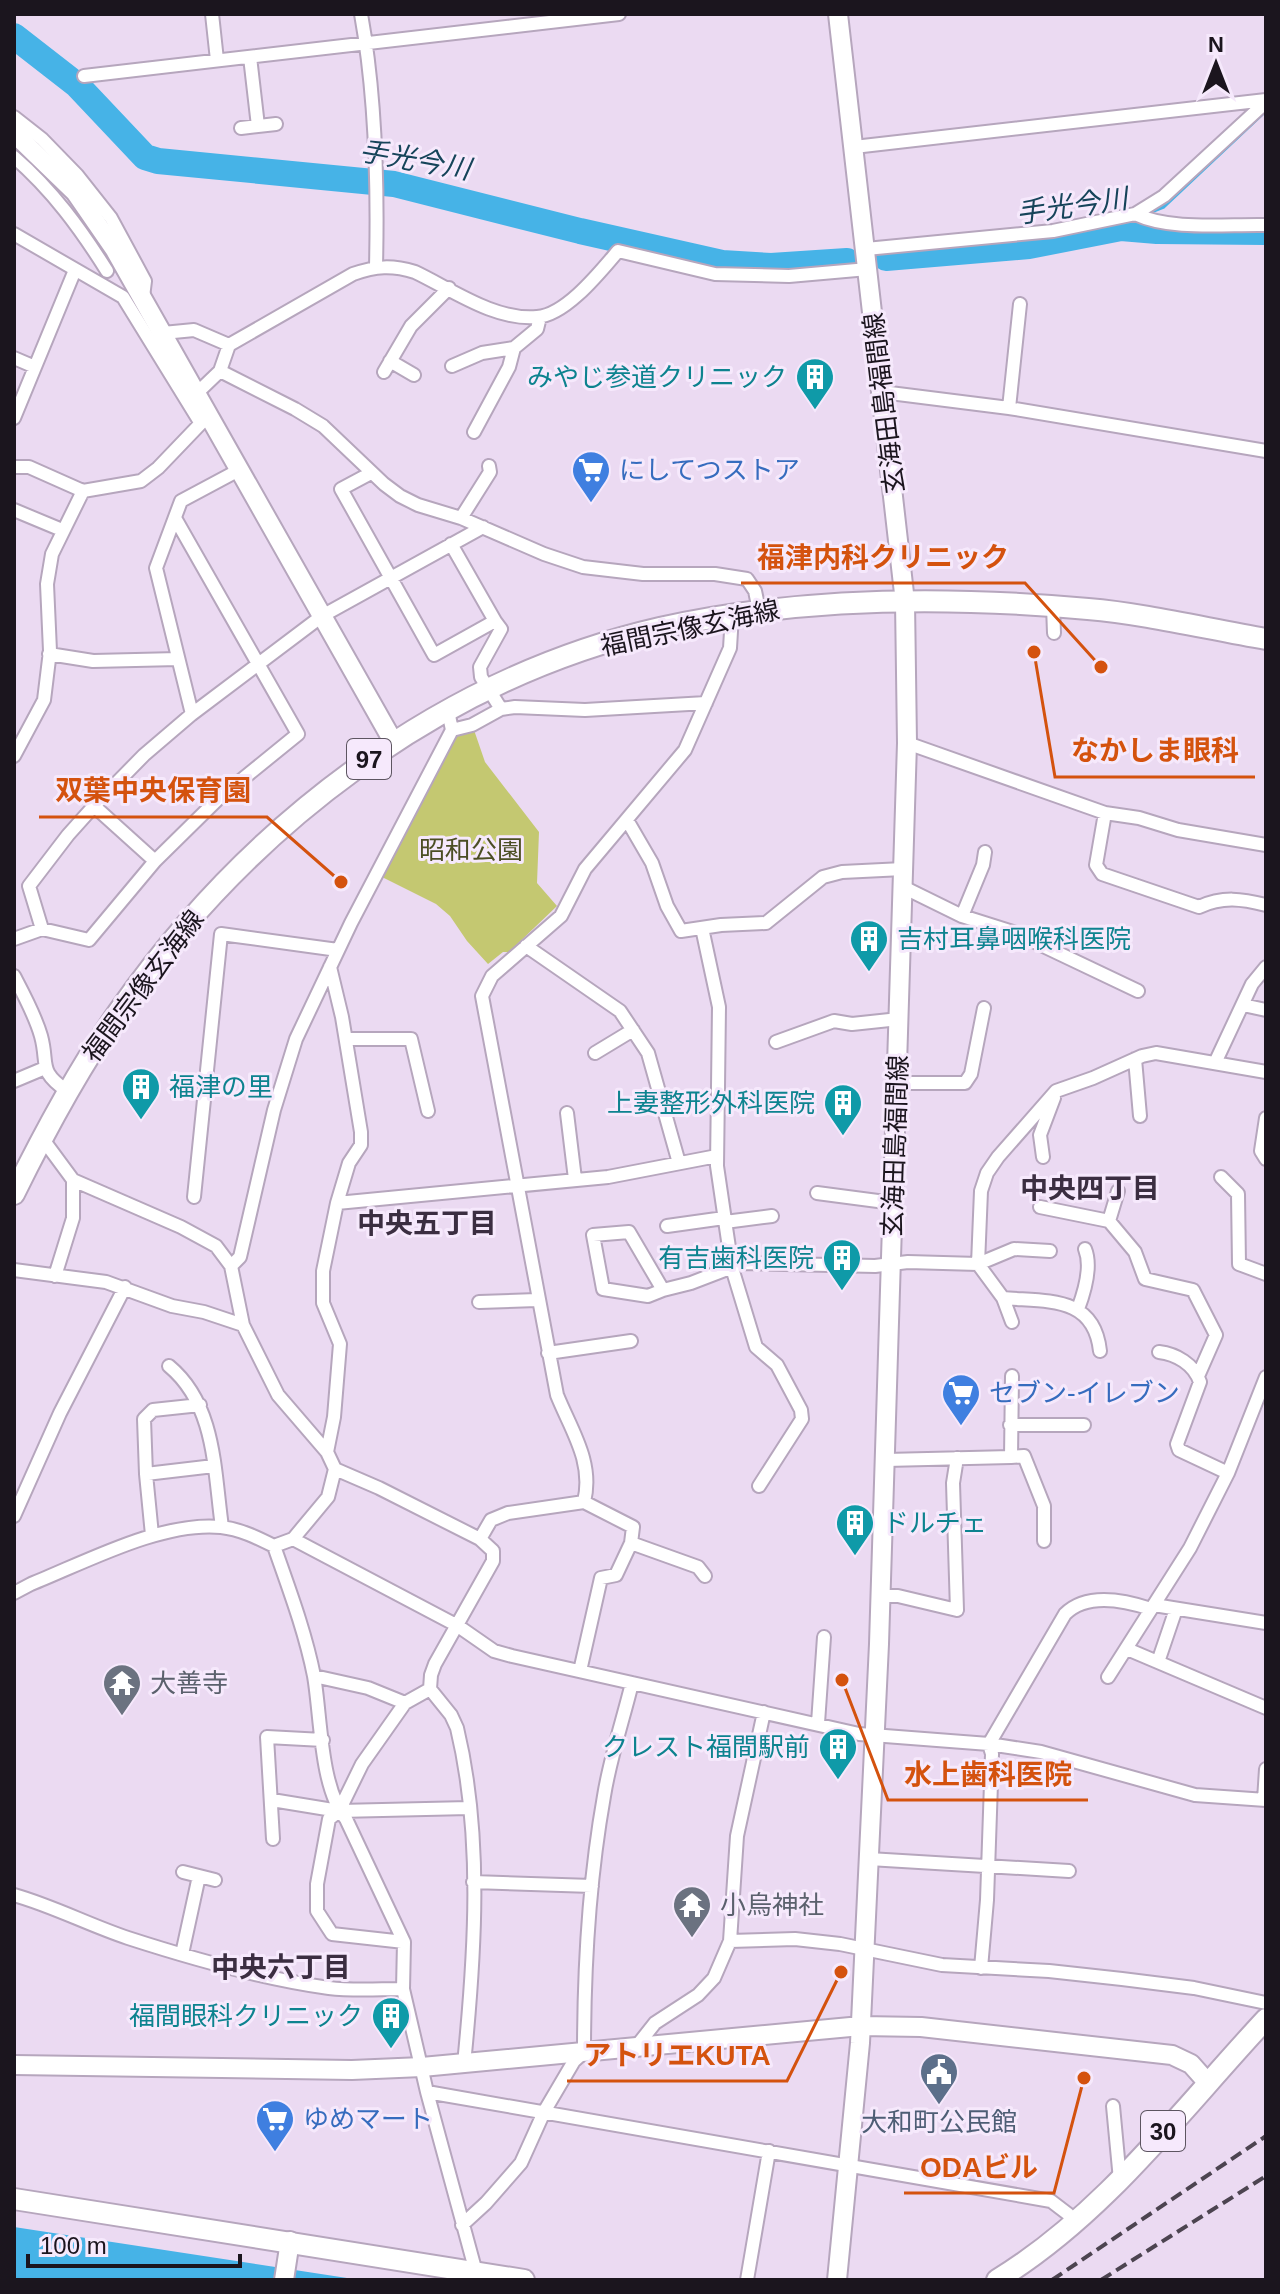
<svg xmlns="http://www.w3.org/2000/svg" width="1280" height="2294" viewBox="0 0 1280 2294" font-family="Helvetica,'Noto Sans JP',sans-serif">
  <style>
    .green { fill: #c4c871 }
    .water { fill: #46b3e7 }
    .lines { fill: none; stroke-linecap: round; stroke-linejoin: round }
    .stream { stroke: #46b3e7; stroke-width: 4 }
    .river { stroke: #46b3e7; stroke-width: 26 }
    .street-casing { stroke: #b6a6bd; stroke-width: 16 }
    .secondary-casing { stroke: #b6a6bd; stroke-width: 22 }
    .primary-casing { stroke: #b6a6bd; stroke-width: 24 }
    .street { stroke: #fff; stroke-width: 12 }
    .secondary { stroke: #fff; stroke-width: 18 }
    .primary { stroke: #fff; stroke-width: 20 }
    .rail { stroke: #4c4450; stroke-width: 4; stroke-dasharray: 12 6; stroke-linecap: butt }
    .labels { text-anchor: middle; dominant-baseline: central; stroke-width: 6; stroke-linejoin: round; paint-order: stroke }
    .shield { fill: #f6e9fc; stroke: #5d5561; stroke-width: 2 }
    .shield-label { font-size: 24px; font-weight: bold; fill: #1b151e }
    .culture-label { font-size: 26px; fill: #0d838f; stroke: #f6e9fc; text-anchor: end }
    .street-label { font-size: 26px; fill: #1b151e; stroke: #f6e9fc }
    .shop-label { font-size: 26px; fill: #366cbe; stroke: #f6e9fc; text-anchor: start }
    .park-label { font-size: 26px; fill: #4c4e24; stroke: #f6e9fc }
    .worship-label { font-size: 26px; fill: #5b616d; stroke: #f6e9fc; text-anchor: start }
    .service-label { font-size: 26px; fill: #4e5e75; stroke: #f6e9fc }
    .water-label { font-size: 28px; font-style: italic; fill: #16445a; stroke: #f6e9fc }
    .neighbourhood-label { font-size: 28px; font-weight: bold; fill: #3b2e41; stroke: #f6e9fc }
    .leader { fill: none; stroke: #d4520e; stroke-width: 3 }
    .callout-dot { fill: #d4520e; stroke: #f6e9fc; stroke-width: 3 }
    .callout-label { font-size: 28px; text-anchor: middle; font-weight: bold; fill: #d4520e; stroke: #f6e9fc; stroke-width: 6; stroke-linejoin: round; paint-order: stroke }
  </style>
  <rect width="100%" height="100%" fill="#ebdaf2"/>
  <!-- green -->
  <path class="green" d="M474 730 485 762 539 832 537 883 557 906 509 952H503L488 964 467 941 450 916 436 904 382 877 456 736Z"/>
  <!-- water -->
  <path class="water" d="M14 2227 360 2280H14Z"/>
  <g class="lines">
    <!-- stream -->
    <path class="stream" d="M1148 213 1163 207 1264 112
      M1121 228 1127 222"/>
    <!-- river -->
    <path class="river" d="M14 36 77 85 145 157 158 161 394 184 580 231 722 263 771 266 847 261
      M886 258 1029 246 1121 228 1157 231 1266 232"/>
    <!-- street casing -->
    <g class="street-casing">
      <path id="street" d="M212 14 217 60
        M361 14C376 97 378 182 376 266
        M250 57 258 126
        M84 76 619 14
        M14 117 42 139 77 175 111 218 145 281 143 297
        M241 128 276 124
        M854 147 1266 100
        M14 157C52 190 80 228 107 271
        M1135 214C1171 231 1226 224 1266 225
        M14 234 123 297 200 422
        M866 249 1053 231 1135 214 1164 196 1266 102
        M163 333 194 330 229 345
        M14 358 35 367
        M390 361 414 375
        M452 366 482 353 514 348
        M220 371 295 409 323 426 384 484 400 496 418 505 461 518 544 554 583 567 643 574H715L747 579 755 591 759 610
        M384 372 411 326 449 288
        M882 392 1009 408 1266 451
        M196 394 220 371 229 345 353 274C376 266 392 265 415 272 451 289 495 321 537 317 566 315 600 272 618 251L715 274 789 276 868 269
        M1009 408 1020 304
        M14 418 75 270
        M474 432 509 367 514 348 537 329 540 317
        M14 467H29L83 491 141 481 158 468 204 420
        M371 473 341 489 434 655 495 621 451 544
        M14 510 62 530
        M461 518 490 472 489 466
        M1053 606 1054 633
        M495 621 501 629 480 667 481 677 501 709
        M49 654 93 661 178 659
        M192 714 156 568 181 501 239 470
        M452 730 472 725 501 709 515 707 585 710 706 703
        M907 743 1105 813 1139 818 1178 830 1266 845
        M14 756 44 700 50 651 47 584 52 554 83 491
        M94 806 155 861
        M1105 813 1096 865 1102 874 1199 907C1223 896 1242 899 1266 905
        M627 820 652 863 667 906 681 931 721 925 766 923 823 877 842 872 903 869
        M903 887 962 916 1016 933 1138 991
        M962 916 983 865 985 852
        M702 928 719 1007 717 1166 732 1268 756 1347 777 1365 801 1410 802 1419 759 1486
        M42 929 29 886 68 835 94 806 144 755 192 714 322 616 483 527
        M14 939 42 929 89 940 155 861 218 799 298 734 175 518
        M526 946 620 1011 648 1053 679 1163
        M14 976C24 995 35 1015 41 1036 49 1065 37 1070 67 1091
        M1243 1005 1266 1010
        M346 1039H411L428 1111
        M776 1042 834 1021 852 1024 899 1019
        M595 1053 633 1030
        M1135 1059 1140 1116
        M1215 1063 1252 984 1266 967
        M14 1081 45 1068
        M897 1083H965L971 1074 984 1008
        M567 1113 575 1179
        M1266 1118 1261 1151 1266 1159
        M42 1138 73 1180 181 1227 216 1246 231 1266 243 1325 278 1395 327 1452 335 1469 379 1488 480 1539 493 1551V1561L435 1664 431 1675 430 1689 451 1715 457 1728C483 1836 475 1954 464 2064
        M1043 1157 1040 1135 1054 1098
        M1221 1177 1238 1194 1239 1264 1266 1274
        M817 1193 893 1203
        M194 1197 221 934 338 950
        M337 1203 608 1177 717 1156
        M1040 1207 1109 1221 1135 1252 1145 1279 1193 1290 1216 1335 1198 1376
        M1109 1221 1118 1191
        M725 1222 772 1216
        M667 1226 724 1218
        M231 1266 240 1257 274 1110 296 1039 351 923 452 730 448 711
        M14 1270 106 1282 172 1306 204 1312 243 1325
        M55 1276 73 1218V1180
        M663 1290 648 1296 603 1289 593 1235 629 1232 663 1290 691 1283 743 1263 875 1266 908 1262 978 1264 1014 1249 1050 1251
        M1003 1298C1046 1302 1094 1295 1100 1351
        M479 1302 537 1300
        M1078 1309C1084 1293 1092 1266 1085 1249
        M1012 1322 1003 1298 978 1264 981 1191 987 1173 998 1157 1056 1091 1093 1078 1142 1056 1156 1053 1266 1072
        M1159 1352C1176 1354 1194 1364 1200 1382L1177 1444 1179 1450 1228 1473
        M548 1353 631 1341
        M169 1366C216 1405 214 1471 222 1527
        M1012 1376 1011 1457 1024 1456 1044 1506V1541
        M1010 1425H1084
        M327 1452 334 1417 340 1344 323 1303V1271L337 1203 349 1163 361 1145V1132L342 1017 330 967
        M886 1460 1011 1457
        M146 1474 214 1466
        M584 1502C594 1462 571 1430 557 1395L482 996 492 976 561 916 585 869 685 750 730 648 732 615
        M14 1516 60 1413 125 1287
        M152 1535 146 1474 144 1419 153 1410 200 1405
        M293 1539 328 1497 335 1469
        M480 1539 491 1520 508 1513 584 1502 633 1527 631 1543 616 1575 601 1578 580 1671
        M631 1543 698 1567 705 1576
        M274 1546 293 1539 458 1626 494 1651 512 1656 859 1734 989 1744 1041 1752 1195 1795 1266 1800
        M14 1593 31 1584C86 1562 162 1521 221 1527 240 1529 258 1538 274 1546 289 1589 305 1631 314 1676 321 1716 320 1788 346 1819L404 1942 403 1989 427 2092 477 2276
        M881 1596H898L957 1610 953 1483 957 1458
        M1154 1605 1266 1623
        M1127 1649 1266 1708
        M1158 1662 1176 1609
        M314 1676 368 1688 405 1703
        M1108 1677 1190 1548 1228 1473 1266 1377
        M818 1723 824 1637
        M272 1800 339 1811 469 1808
        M1264 1800 1266 1769
        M273 1839 267 1737 323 1740
        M869 1859 1069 1871
        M183 1872 215 1880
        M473 1882 592 1886
        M14 1895C53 1906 89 1925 128 1938 193 1959 262 1979 329 1988 353 1991 379 1989 403 1989
        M730 1941 795 1939 840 1944 942 1965 1049 1971 1122 1979 1194 1988 1266 2003
        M404 1942 332 1934 317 1911V1884L329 1819 339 1811 362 1764 405 1703 430 1689
        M182 1954 199 1876
        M981 1968 987 1900 992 1754 989 1744 1065 1614C1087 1592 1124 1600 1151 1609
        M636 2047 655 2023 698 1995 714 1978 730 1941 737 1836 764 1712
        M427 2092 1051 2201 1068 2214 1074 2224
        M1113 2106 1120 2180
        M462 2225 486 2203 521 2163 544 2112 574 2061 584 2052C584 1966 589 1880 604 1796 610 1758 623 1720 632 1683
        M747 2280 769 2151"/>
    </g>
    <!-- secondary casing -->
    <g class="secondary-casing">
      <path id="secondary" d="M14 133 75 192 115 250 394 743
        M14 2065 352 2070 422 2067 861 2026 921 2027 1172 2055 1191 2064 1207 2082
        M284 2280 290 2241
        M837 2280 860 2043 879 1644 907 743 905 602 838 14"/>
    </g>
    <!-- primary casing -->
    <g class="primary-casing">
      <path id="primary" d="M14 1194C45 1131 78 1069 119 1011 247 827 439 679 660 628 799 597 946 596 1088 609 1147 614 1207 629 1266 639
        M14 2199 524 2280
        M997 2280C1104 2215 1181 2110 1266 2019"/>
    </g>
    <!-- street -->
    <use href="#street" class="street"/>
    <!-- secondary -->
    <use href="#secondary" class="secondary"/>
    <!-- primary -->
    <use href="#primary" class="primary"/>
    <!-- rail -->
    <path class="rail" d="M1052 2280 1266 2136
      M1101 2280 1266 2176"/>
  </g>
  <!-- icons -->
  <defs>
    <g id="building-pin" transform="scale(2)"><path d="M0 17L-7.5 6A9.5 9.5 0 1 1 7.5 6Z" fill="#0f9aa8" stroke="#f6e9fc"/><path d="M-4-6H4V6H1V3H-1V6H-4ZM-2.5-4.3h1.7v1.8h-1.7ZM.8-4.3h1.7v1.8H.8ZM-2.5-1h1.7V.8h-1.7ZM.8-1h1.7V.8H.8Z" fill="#fff"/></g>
    <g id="supermarket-pin" transform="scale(2)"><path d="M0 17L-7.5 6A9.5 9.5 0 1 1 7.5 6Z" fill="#3f7fe0" stroke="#f6e9fc"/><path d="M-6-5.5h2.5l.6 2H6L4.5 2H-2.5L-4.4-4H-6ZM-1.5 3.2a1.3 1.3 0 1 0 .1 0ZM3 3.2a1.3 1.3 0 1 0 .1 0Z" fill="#fff"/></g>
    <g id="temple-pin" transform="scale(2)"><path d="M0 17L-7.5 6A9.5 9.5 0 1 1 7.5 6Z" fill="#6b7280" stroke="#f6e9fc"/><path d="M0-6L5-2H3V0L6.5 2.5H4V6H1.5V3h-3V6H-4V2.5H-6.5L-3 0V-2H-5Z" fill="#fff"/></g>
    <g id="civic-pin" transform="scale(2)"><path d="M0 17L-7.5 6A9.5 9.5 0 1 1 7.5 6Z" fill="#5c6f8a" stroke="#f6e9fc"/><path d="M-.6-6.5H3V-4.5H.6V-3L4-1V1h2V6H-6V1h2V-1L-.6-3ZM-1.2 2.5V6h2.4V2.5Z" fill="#fff"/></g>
  </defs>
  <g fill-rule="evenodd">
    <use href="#building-pin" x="815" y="377"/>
    <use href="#supermarket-pin" x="591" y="470"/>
    <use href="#building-pin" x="869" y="939"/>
    <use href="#building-pin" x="141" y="1087"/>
    <use href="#building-pin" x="843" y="1103"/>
    <use href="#building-pin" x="842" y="1258"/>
    <use href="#supermarket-pin" x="961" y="1393"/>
    <use href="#building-pin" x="855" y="1523"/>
    <use href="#temple-pin" x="122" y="1683"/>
    <use href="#building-pin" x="838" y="1747"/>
    <use href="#temple-pin" x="692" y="1905"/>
    <use href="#building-pin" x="391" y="2016"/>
    <use href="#civic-pin" x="939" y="2072"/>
    <use href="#supermarket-pin" x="275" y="2119"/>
  </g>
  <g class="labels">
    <!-- shield labels -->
    <g class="shield">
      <rect x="347" y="739" width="44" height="40" rx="6"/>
      <rect x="1141" y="2111" width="44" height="40" rx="6"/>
    </g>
    <g class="shield-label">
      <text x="369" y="759">97</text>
      <text x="1163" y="2131">30</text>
    </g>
    <!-- culture labels -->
    <g class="culture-label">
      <text x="787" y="377">みやじ参道クリニック</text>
      <text x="897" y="939" text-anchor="start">吉村耳鼻咽喉科医院</text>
      <text x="169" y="1087" text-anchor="start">福津の里</text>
      <text x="815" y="1103">上妻整形外科医院</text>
      <text x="814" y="1258">有吉歯科医院</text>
      <text x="883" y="1523" text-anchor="start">ドルチェ</text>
      <text x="810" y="1747">クレスト福間駅前</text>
      <text x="363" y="2016">福間眼科クリニック</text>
    </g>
    <!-- street labels -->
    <g class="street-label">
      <text transform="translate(884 403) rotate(-97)">玄海田島福間線</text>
      <text transform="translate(690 628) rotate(-12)">福間宗像玄海線</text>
      <text transform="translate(143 986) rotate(-53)">福間宗像玄海線</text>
      <text transform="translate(895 1146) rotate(-88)">玄海田島福間線</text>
    </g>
    <!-- shop labels -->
    <g class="shop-label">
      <text x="619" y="470">にしてつストア</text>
      <text x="989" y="1393">セブン-イレブン</text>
      <text x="303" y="2119">ゆめマート</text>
    </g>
    <!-- park labels -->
    <g class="park-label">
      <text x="471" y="850">昭和公園</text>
    </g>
    <!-- worship labels -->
    <g class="worship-label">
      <text x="150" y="1683">大善寺</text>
      <text x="720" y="1905">小烏神社</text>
    </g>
    <!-- service labels -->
    <g class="service-label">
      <text x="939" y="2122">大和町公民館</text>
    </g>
    <!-- water labels -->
    <g class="water-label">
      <text transform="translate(415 160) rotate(10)">手光今川</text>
      <text transform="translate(1072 206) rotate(-8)">手光今川</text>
    </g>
    <!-- neighbourhood labels -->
    <g class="neighbourhood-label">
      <text x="1090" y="1188">中央四丁目</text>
      <text x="427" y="1223">中央五丁目</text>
      <text x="281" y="1967">中央六丁目</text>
    </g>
  </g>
  <!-- callouts -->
  <path class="leader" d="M1101 667L1025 583H741M1034 652L1055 777H1255M341 882L267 817H39M842 1680L888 1800H1088M841 1972L787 2081H567M1084 2078L1054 2193H904"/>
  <g class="callout-dot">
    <circle cx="1101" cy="667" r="8"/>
    <circle cx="1034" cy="652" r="8"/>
    <circle cx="341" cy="882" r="8"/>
    <circle cx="842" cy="1680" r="8"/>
    <circle cx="841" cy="1972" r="8"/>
    <circle cx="1084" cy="2078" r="8"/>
  </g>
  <g class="callout-label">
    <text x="883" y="567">福津内科クリニック</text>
    <text x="1155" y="760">なかしま眼科</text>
    <text x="153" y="800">双葉中央保育園</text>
    <text x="988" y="1784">水上歯科医院</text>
    <text x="677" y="2065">アトリエKUTA</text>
    <text x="979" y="2177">ODAビル</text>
  </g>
  <!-- border -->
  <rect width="1280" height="2294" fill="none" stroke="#1b151e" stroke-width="32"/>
  <!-- north arrow -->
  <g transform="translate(1216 64)" stroke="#f6e9fc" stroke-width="6" paint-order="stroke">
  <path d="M0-6L14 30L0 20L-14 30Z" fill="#1b151e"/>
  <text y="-12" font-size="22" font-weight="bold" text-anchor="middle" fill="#1b151e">N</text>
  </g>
  <!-- scale -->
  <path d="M28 2254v12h212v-12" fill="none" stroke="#1b151e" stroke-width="4"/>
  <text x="40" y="2254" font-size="24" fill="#1b151e" stroke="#f6e9fc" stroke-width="6" paint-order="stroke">100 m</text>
</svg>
